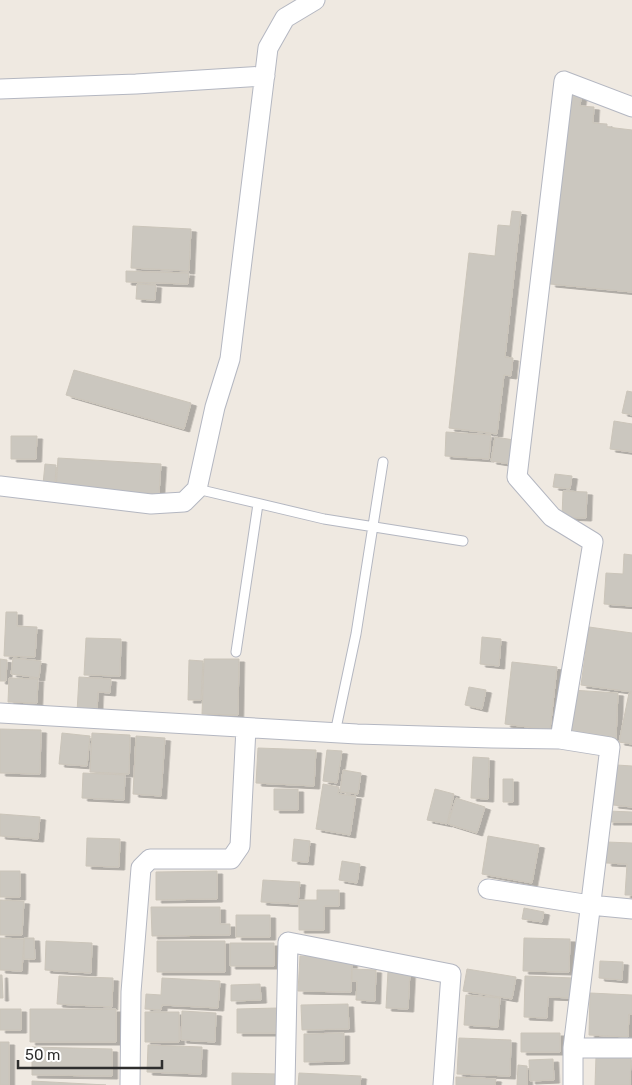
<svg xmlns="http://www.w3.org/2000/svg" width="632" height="1085" viewBox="0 0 632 1085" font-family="Rubik,sans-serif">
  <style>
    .building { fill: #cbc7bf; stroke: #cbc5ba; filter: url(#shadow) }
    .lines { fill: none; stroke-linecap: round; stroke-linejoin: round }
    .lane-casing { stroke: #b4b7c1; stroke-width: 11 }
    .street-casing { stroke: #b4b7c1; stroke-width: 21 }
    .lane { stroke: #fff; stroke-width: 9 }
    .street { stroke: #fff; stroke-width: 19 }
  </style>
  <defs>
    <filter id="shadow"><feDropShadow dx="5.5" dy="3" stdDeviation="0" flood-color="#0004"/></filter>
  </defs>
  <rect width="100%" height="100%" fill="#efe9e1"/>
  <!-- building -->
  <path class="building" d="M568 90 582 91 580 106 594 107 593 123 607 124V127L632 130V292L550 284Z
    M512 211 521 212 505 357 513 358 511 376 504 375 497 434 449 428 469 253 495 256 498 225 510 226Z
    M133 226 191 229 189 271 131 268Z
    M126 271 189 273 188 284 126 282Z
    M137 284 156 285 155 300 136 299Z
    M74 370 191 403 184 429 66 395Z
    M627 391 632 392V415L622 413Z
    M614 421 632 424V452L610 449Z
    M446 432 491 435 489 459 445 456Z
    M11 436H37L36 459H11Z
    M495 437 514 440 510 464 491 461Z
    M58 458 161 464 159 494 56 489Z
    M45 464 56 465 55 485 43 484Z
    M555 474 572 476 570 489 553 487Z
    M563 491 587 492 586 518 562 517Z
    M624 554 632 555V606L604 604 606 573 623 574Z
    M6 612H17V626L37 627 35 657 4 656Z
    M589 627 632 633V692L581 685Z
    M482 637 501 639 499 666 480 664Z
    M86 638 121 639 120 676 84 675Z
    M13 658 41 661 39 678 11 674Z
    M0 659 7 660 6 681H0Z
    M204 659H239L238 715 202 714Z
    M189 660 203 661 201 700H188Z
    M512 662 557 667 550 730 505 724Z
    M79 677 111 679 110 693 98 692 97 713 77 712Z
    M9 678 38 679 37 703 8 702Z
    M469 687 486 690 482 709 465 705Z
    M572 690 618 693 616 739 569 736Z
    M629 693 632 694V744L619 742Z
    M0 729 41 730 40 774 0 773Z
    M62 733 90 736 87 766 59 764Z
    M92 733 130 735 129 774 90 772Z
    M136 736 165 738 161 796 133 794Z
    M258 748 316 750 314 786 256 783Z
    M327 750 342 751 337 783 323 781Z
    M473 757 489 758 488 799 471 798Z
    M617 765 632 766V807L613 805Z
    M343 770 361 773 358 794 340 792Z
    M83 773 125 775 124 800 82 798Z
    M503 779H513V802H503Z
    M323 784 339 787 338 794 356 796 350 835 316 829Z
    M274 789H298V810H274Z
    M435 789 454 794 447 824 427 820Z
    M456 798 485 807 477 833 448 824Z
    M608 811 632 812V822H608Z
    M0 814 40 817 38 839 0 836Z
    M488 836 539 845 532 883 482 874Z
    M87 838 120 839 119 867 86 866Z
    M294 839 310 841 308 862 292 861Z
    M607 842 632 843V895H625L627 864 606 863Z
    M342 861 360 864 357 883 339 880Z
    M0 871H20V897H0Z
    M217 871V899L156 900V872Z
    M263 880 300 882 298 904 261 902Z
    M317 890H339V906H324V930H299V900H317Z
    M0 900 24 901 22 935H0Z
    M151 907H220V924H230V935L152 936Z
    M524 908 544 912 542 922 522 919Z
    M236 915H270V937H236Z
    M0 938 24 939 22 971 0 970Z
    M24 938H34L35 959H24Z
    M524 938 570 939 569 972 523 971Z
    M46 941 92 943 91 973 45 970Z
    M157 941H225V972H157Z
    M230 943H274V966H230Z
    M300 956 352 958 351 992 298 991Z
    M600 961 623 962 622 980 599 978Z
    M352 969 376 970 375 1001 356 1000 357 981H352Z
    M467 969 516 977 512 999 463 991Z
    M388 971 410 972 408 1009 386 1008Z
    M0 975H2L3 998H0Z
    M59 976 113 978 112 1007 57 1004Z
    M525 976 573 978 572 998 548 997 547 1018 524 1017Z
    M162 978 220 981 218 1008 162 1005 161 1010 145 1009 146 994 161 995Z
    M260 984 261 1000 231 1001V985Z
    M590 993 632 995V1014H629L628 1037 589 1035Z
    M466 995 500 998 498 1027 464 1025Z
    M348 1004 349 1029 302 1030 301 1005Z
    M278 1008V1033H237V1009Z
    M0 1009H21V1030H0Z
    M30 1009H116V1042H30Z
    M182 1011 216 1013 215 1042 181 1040Z
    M145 1012H179V1042H145Z
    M344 1033V1061L304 1062V1034Z
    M521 1033H560V1052H521Z
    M459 1038 511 1040 510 1076 457 1074Z
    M0 1042H9V1085H0Z
    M148 1045 202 1047 201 1074 147 1072Z
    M32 1047 112 1049V1076L32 1075Z
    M596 1056 631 1057 630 1085H595Z
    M553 1059 554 1080 530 1081 529 1060Z
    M518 1065 527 1066V1085H517Z
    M232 1073 278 1074V1085H232Z
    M299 1073 361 1076 360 1085H298Z
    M456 1077 496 1079 495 1085H456Z
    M32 1081 106 1085H32Z"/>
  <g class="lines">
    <!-- lane casing -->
    <g class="lane-casing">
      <path id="lane" d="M197 489 324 519 463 541
        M236 652 258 504
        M335 733 356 634 383 462"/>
    </g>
    <!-- street casing -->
    <g class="street-casing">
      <path id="street" d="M0 89 136 84 265 76
        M0 486 151 504 184 502 197 489 215 407 230 359 268 48 285 18 315 0
        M0 713 357 734 492 738 560 739 610 747 573 1048V1085
        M560 739 593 542 552 517 517 477 564 81 632 107
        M488 889 590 905 632 909
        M573 1048H632
        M130 1085 131 992 141 868 150 859H231L240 846 246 728
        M285 1085 288 942 451 974 443 1085"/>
    </g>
    <!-- lane -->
    <use href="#lane" class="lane"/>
    <!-- street -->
    <use href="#street" class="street"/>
  </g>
  <!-- scale -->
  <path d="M18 1060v8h144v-8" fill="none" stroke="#2e2e2e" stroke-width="2.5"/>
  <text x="25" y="1060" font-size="15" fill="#2e2e2e" stroke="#ffffff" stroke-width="4" paint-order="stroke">50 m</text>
</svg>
